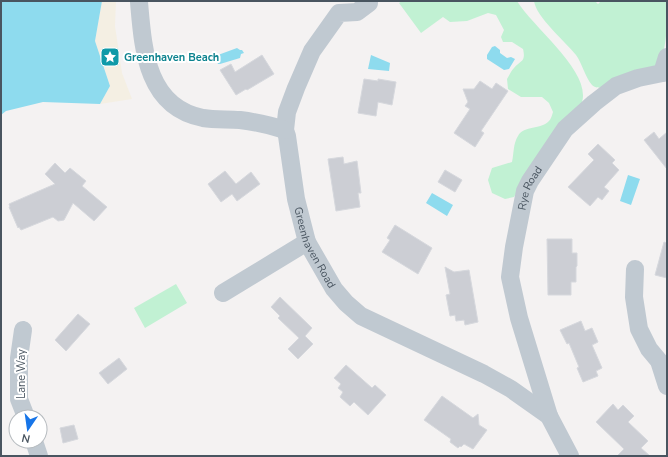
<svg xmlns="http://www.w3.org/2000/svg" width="668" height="457" viewBox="0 0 668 457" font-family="'Nunito Sans',sans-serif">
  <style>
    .green { fill: #c1f1d3 }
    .sand { fill: #f4efe3 }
    .water { fill: #8edbee }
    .building { fill: #ccced4; stroke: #d6d8dd }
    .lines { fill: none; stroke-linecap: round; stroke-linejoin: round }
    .minor { stroke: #c0c9d1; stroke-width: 18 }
    .labels { text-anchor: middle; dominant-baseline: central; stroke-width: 4; stroke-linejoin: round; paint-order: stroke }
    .culture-label { font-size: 11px; font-weight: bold; fill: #0d838f; stroke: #fff; text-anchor: start }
    .street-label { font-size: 11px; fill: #495560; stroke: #fff }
  </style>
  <rect width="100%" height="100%" fill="#f4f2f2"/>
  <!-- green -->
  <path class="green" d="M402 1H517C533 27 584 66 583 96 583 99 582 102 581 105L535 161 514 197 505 199 492 193 488 180 492 168 512 162C514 153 513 144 518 136 524 125 541 130 549 121 551 119 552 115 553 112L549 103 542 97H521L508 89 507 79C509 76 511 71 514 68 521 60 526 62 523 49L512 42H503L501 37 504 30 496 15 488 13 467 21 450 22 443 17 421 33 399 3Z
    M534 1H595L598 4 601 1H667C667 23 668 49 657 67L604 88C600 88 595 88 592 85 585 77 582 63 576 55 565 41 536 17 534 1Z
    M176 284 187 303 145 328 134 308Z"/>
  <!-- sand -->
  <path class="sand" d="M102 1H116L115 26 122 73 132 99 100 104 110 86 95 41Z"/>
  <!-- water -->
  <path class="water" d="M1 1H102L95 41 110 86 100 104 43 102 6 111 1 115Z
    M495 46 500 50V53L507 58 511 57 515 59 509 69 504 70 487 59V55L492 47Z
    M237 48 240 50H242L244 53 241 54 240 58 220 64H218L216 59 218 55Z
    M371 55 390 63 389 71 368 69Z
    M628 175 640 179 631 205 620 201Z
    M432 193 453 205 447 216 426 203Z"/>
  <!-- building -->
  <path class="building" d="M262 55 274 74 247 90 246 89 236 95 220 70 231 64 235 72Z
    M364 79 378 81V79L396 82 392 105 378 102 376 116 358 113Z
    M480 81 492 89 496 83 508 91 481 131 484 133 475 147 454 133 470 109 465 106 468 102 463 89H474Z
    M654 132 659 139 667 132V169L644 140Z
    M598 144 615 160 612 163 619 170 604 187 609 191 602 200 598 197 590 206 568 187 594 160 588 154Z
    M343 157 344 164 357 161 361 193H358L360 207 336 211 328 159Z
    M55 163 65 173 70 168 86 181 82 186 107 207 94 221 73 203 64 220 58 221 53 217 21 230 19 227 18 228 9 207H10L9 204 55 184 45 174Z
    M445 170 462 180 455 192 438 182Z
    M225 171 236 184 251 172 260 184 237 201 232 194 221 202 208 184Z
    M395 225 432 248 418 274 382 252 390 240 387 238Z
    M547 239H572V253H577V266L576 267V282H571V295H548Z
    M664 242 667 243V278L655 275Z
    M445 267 454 272 469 270 478 322 465 325 464 320 456 321 455 315 450 316 446 295 450 294Z
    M280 297 312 328 305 336 313 344 298 359 288 349 299 338 278 318 280 316 271 307Z
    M78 314 90 324 66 351 55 340Z
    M581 321 585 331 592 328 598 342 592 345 602 368 596 371 598 376 583 382 577 368 579 367 569 343 567 344 560 330Z
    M119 358 127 369 108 384 99 373Z
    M346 365 372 388 375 385 386 395 368 415 354 402 350 406 340 397 343 392 338 388 341 384 334 378Z
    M442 396 473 418 478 414 479 425 487 430 473 449 464 444 461 447 460 446 458 448 450 442 451 439 424 420Z
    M613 404 618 410 623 405 634 416 628 422 648 441 641 448 650 456H617L624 449 596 422Z
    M74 425 78 439 63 443 60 428Z"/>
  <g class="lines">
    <!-- minor -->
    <g class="minor">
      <path id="s1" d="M369 1V3L357 12 339 13 312 51 296 88 287 112 285 130 287 136 296 199 307 242 334 289 346 303 361 316 484 374 511 389 549 416 570 456"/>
      <path d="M139 2C143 48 146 107 203 118 215 120 227 119 240 120 255 122 270 125 285 130"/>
      <path d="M662 73 667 57"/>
      <path d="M635 269 634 297 639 329 649 349 659 361 667 386"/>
      <path d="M223 293 307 242"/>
      <path d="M23 330 19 358V399L26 417"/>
      <path id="s2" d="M549 416 519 318 510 277 514 247 525 191 530 181 565 129 594 103 616 86 638 78 667 72"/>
      <path d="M34 441 39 456"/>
    </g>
  </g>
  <!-- icons -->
  <defs>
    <g id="sight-square" transform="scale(1)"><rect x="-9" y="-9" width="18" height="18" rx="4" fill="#0f9aa8" stroke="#fff"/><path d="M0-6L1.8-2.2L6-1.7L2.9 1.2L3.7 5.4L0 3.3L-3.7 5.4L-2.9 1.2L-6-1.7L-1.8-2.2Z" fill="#fff"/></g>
  </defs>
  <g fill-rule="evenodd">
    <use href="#sight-square" x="110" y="57"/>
  </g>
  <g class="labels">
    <!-- culture labels -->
    <g class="culture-label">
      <text x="124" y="57">Greenhaven Beach</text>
    </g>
    <!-- street labels -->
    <g class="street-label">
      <text stroke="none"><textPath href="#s2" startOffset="236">Rye Road</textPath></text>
      <text stroke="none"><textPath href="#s1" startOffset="288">Greenhaven Road</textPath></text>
      <text transform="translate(21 374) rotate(-90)">Lane Way</text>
    </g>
  </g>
  <!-- border -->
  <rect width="668" height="457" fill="none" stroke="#495560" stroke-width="4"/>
  <!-- north arrow -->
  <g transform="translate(28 429) rotate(193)"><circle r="19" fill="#ffffff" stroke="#b6bbbf"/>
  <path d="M0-3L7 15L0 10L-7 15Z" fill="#1775e8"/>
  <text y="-6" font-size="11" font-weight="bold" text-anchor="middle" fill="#495560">N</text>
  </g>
</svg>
